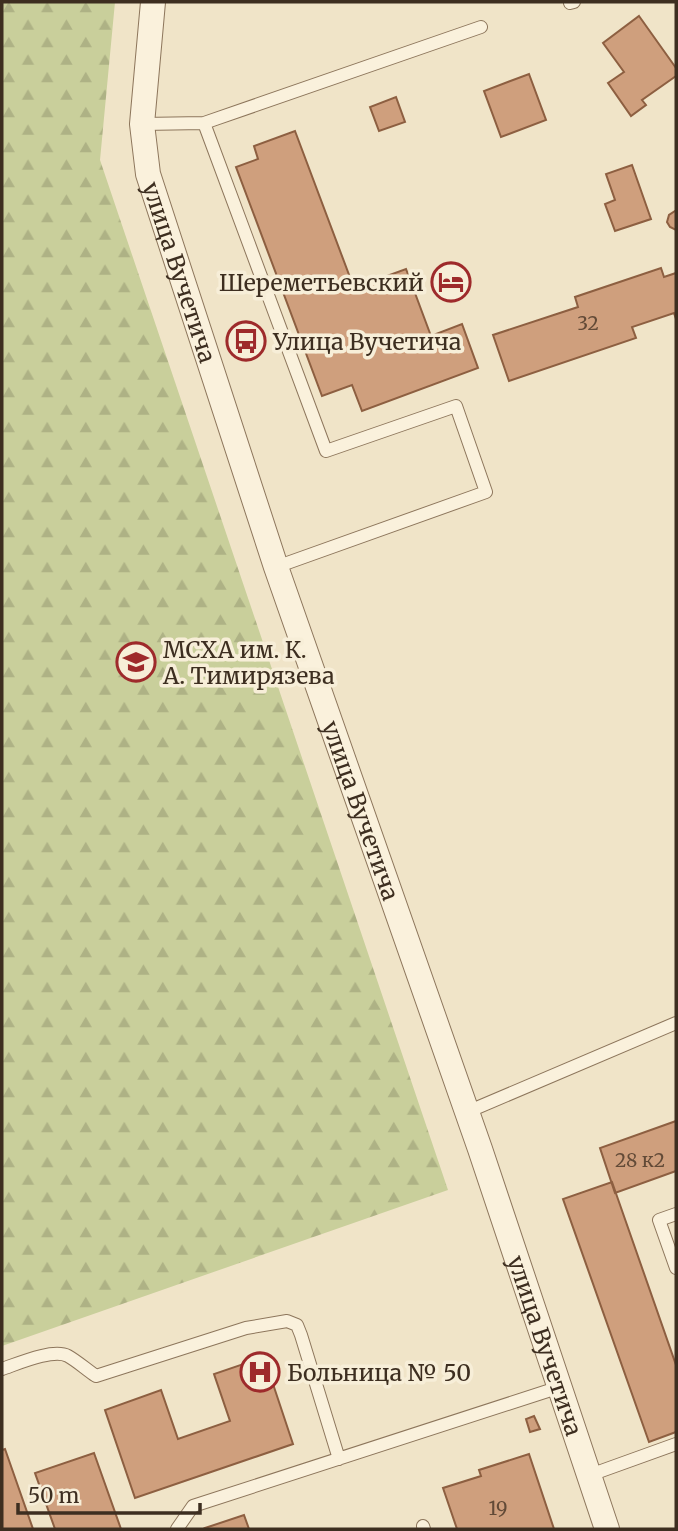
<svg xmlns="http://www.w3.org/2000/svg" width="678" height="1531" viewBox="0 0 678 1531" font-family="Merriweather,serif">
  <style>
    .forest { fill: url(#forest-firs) }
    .building { fill: #cf9f7d; stroke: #8d5f41; stroke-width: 2 }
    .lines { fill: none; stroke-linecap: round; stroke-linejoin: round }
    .lane-casing { stroke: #8d765c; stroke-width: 14 }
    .street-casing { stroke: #8d765c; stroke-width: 26 }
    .lane { stroke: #faf1dc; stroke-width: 12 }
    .street { stroke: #faf1dc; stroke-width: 24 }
    .labels { text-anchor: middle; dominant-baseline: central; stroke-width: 7; stroke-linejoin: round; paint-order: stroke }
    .number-label { font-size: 19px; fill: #624a37 }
    .street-label { font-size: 23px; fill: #3d2e20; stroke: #f7eed8 }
    .poi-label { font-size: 23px; fill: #3d2e20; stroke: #f7eed8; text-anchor: start }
  </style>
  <defs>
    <pattern id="forest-firs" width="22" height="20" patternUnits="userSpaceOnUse" patternTransform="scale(1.75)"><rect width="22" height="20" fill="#c9cf9b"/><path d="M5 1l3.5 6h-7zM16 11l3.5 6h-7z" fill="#aeb285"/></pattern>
  </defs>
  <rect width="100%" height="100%" fill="#f0e4c8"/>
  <!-- forest -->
  <path class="forest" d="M2 2H115L100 160 448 1190 2 1346Z"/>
  <!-- building -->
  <path class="building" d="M639 16 676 68V76L642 100 646 105 631 116 608 83 624 72 603 43Z
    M529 74 546 120 501 137 484 91Z
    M396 97 405 122 379 131 370 107Z
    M295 131 354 288 406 269 431 336 462 324 478 368 362 411 352 385 322 396 236 167 258 159 254 146Z
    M632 165 651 219 615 231 605 204 615 200 606 174Z
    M675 211H676V230L670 227 667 222 669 215Z
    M661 268 664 277 676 273V319L674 313 632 327 636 338 509 381 493 335 578 307 575 297Z
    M676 1121V1171L615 1193 600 1148Z
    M612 1182 676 1365V1432L649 1442 563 1199Z
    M264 1357 293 1444 135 1498 105 1410 161 1390 178 1439 230 1421 214 1374Z
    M534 1416 540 1429 530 1432 526 1419Z
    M5 1449 33 1529H2V1450Z
    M94 1453 121 1529H55L35 1473Z
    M529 1454 554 1529H457L443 1488 481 1476 479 1470Z
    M244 1515 249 1529H206L205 1528Z"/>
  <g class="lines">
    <!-- lane casing -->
    <g class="lane-casing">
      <path id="lane" d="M570 3 574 2
        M204 123 326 451 456 406 486 492 276 567
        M142 124 204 123 481 27
        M467 1112 676 1023
        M676 1214 659 1220 676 1268
        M2 1369C17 1364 53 1348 68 1356 77 1361 87 1370 96 1376L246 1328 287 1321 297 1325 301 1335 339 1459
        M590 1475 676 1444
        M423 1526 424 1529
        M177 1529 193 1506 560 1387"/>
    </g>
    <!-- street casing -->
    <g class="street-casing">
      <g id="street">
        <path id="s1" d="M153 2 142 124 148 174 276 567 480 1149 607 1529"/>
      </g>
    </g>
    <!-- lane -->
    <use href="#lane" class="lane"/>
    <!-- street -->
    <use href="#street" class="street"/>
  </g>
  <!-- icons -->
  <defs>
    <g id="hotel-ring" transform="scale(2.0125)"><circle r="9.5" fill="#f7eed8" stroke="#9e2a2b" stroke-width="1.5"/><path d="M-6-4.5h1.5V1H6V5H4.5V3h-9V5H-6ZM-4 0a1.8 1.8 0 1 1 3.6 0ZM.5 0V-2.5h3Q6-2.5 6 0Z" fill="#9e2a2b"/></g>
    <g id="bus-ring" transform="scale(2.0125)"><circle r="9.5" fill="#f7eed8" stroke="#9e2a2b" stroke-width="1.5"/><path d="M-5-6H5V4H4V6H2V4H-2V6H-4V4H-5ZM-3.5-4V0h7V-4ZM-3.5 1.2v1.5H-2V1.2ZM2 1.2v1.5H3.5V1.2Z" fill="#9e2a2b"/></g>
    <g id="university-ring" transform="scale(2.0125)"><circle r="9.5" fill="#f7eed8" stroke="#9e2a2b" stroke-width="1.5"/><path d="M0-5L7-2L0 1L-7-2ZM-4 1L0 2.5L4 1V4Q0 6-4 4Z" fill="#9e2a2b"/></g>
    <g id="hospital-ring" transform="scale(2.0125)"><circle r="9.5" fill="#f7eed8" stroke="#9e2a2b" stroke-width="1.5"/><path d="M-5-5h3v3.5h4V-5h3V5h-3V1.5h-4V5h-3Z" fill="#9e2a2b"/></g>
  </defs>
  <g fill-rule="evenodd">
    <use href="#hotel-ring" x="451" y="282"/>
    <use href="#bus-ring" x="246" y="341"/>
    <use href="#university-ring" x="136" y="662"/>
    <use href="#hospital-ring" x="260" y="1372"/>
  </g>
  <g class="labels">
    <!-- number labels -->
    <g class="number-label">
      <text x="588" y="323">32</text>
      <text x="640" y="1160">28 к2</text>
      <text x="498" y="1508">19</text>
    </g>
    <!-- street labels -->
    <g class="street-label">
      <text stroke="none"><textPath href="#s1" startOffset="276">улица Вучетича</textPath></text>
      <text stroke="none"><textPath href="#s1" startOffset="844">улица Вучетича</textPath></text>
      <text stroke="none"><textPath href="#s1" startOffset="1410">улица Вучетича</textPath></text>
    </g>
    <!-- poi labels -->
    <g class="poi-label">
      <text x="424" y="282" text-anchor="end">Шереметьевский</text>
      <text x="273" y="341">Улица Вучетича</text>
      <text x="163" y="649">МСХА им. К.<tspan x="163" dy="26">А. Тимирязева</tspan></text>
      <text x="287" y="1372">Больница № 50</text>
    </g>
  </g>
  <!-- border -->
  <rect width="678" height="1531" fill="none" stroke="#3d2e20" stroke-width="7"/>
  <!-- scale -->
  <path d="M18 1503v10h182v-10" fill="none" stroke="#3d2e20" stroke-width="3.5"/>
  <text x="28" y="1503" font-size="21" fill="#3d2e20" stroke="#f7eed8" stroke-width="5" paint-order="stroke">50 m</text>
</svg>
